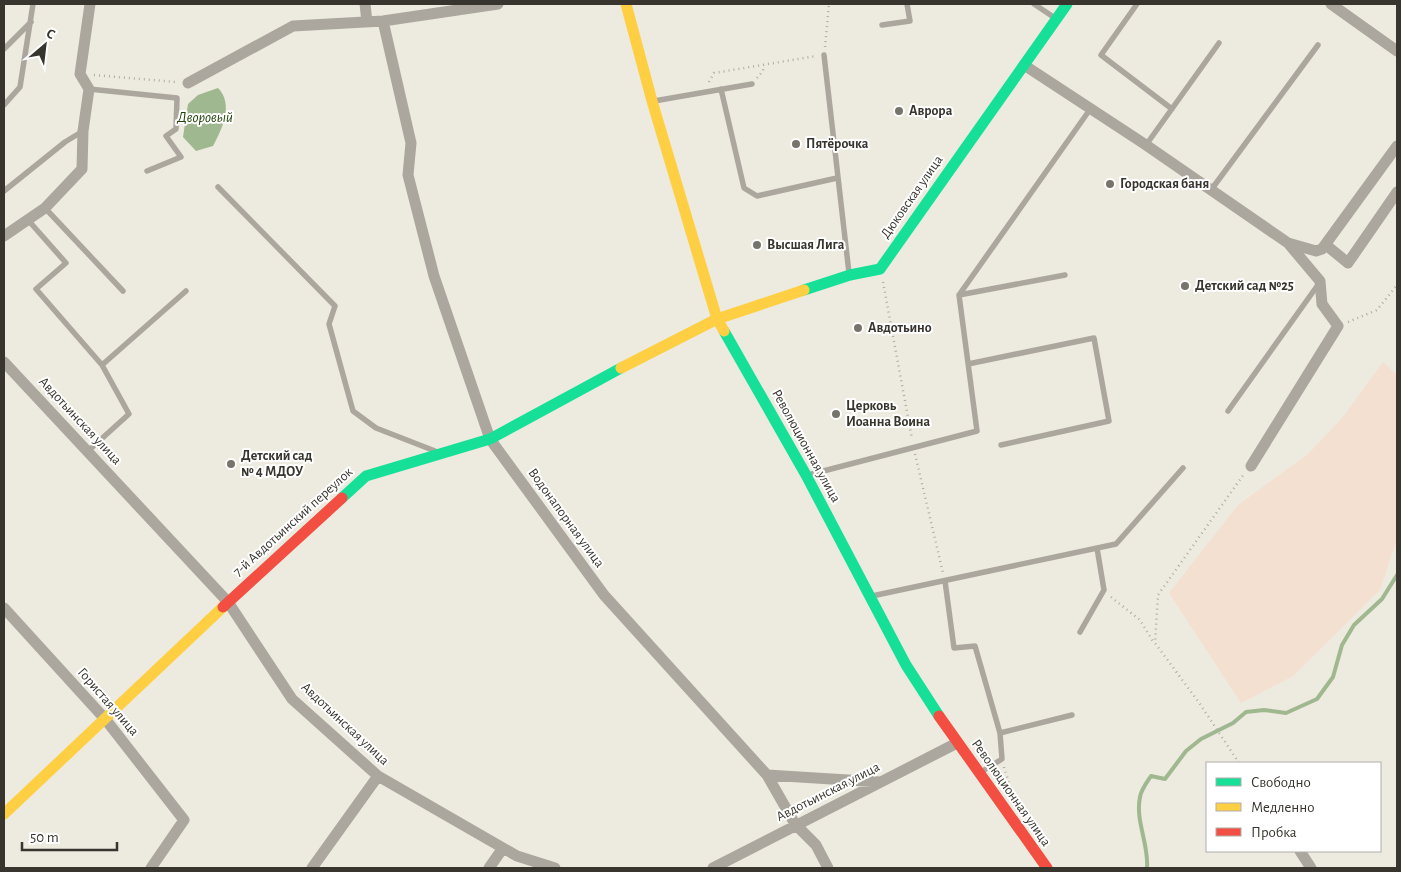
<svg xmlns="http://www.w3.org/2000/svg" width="1401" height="872" viewBox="0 0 1401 872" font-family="'Alegreya Sans',sans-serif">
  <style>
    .green { fill: #f4e0d1 }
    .water { fill: #a0b890 }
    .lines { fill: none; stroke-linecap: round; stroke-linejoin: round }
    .stream { stroke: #a0b890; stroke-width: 4 }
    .path { stroke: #b1aca4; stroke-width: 2.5; stroke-dasharray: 1 4; stroke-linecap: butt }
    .lane { stroke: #aca79e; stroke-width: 5.5 }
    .street { stroke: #aca79e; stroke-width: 11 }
    .fast { stroke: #16e098; stroke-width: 11 }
    .slow { stroke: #ffcf43; stroke-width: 11 }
    .jam { stroke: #f24e42; stroke-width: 11 }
    .poi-dot { fill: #77746b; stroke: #fff; stroke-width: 2 }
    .labels { text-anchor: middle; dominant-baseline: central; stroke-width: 4; stroke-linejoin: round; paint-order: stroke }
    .poi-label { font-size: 14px; font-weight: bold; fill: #37352d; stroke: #fff; text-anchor: start }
    .street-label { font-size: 14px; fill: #37352d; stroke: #fff }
    .water-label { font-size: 15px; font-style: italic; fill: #21440a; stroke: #fff }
  </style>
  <rect width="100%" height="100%" fill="#edeadf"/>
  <!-- green -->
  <path class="green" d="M1383 362 1397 375V539L1380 590 1293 676 1241 703 1169 593 1238 505 1308 454 1343 417Z"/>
  <!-- water -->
  <path class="water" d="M218 88C234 104 222 129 213 146L196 151 183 137 188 104 198 95Z"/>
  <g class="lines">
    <!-- stream -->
    <path class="stream" d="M1147 868C1149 844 1135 821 1140 797 1141 790 1147 782 1151 776L1165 779 1186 751 1201 739 1233 723 1246 712 1264 710 1286 713 1317 699 1333 677 1342 645 1354 625 1382 599 1397 575"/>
    <!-- path -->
    <path class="path" d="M825 47 829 4
      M94 75 176 82
      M757 78 763 71 764 65
      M709 82 714 73 816 56
      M883 282 912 439
      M1348 322 1377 310 1397 285
      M915 454 943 573
      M1111 597 1140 620 1154 643
      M1239 763 1200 704 1155 643 1158 595 1244 474
      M1004 767 1013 796"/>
    <!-- lane -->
    <path class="lane" d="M1034 4 1055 18
      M1137 4 1101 55 1172 109
      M882 25 910 21 907 4
      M4 49 31 22
      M824 55 849 273
      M89 89 177 98 176 129 166 136 181 157 147 171
      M721 89 744 188 757 196 837 178
      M654 101 752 84
      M4 105 20 87 33 4
      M1146 145 1219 43
      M218 187 335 306 329 324 353 411 376 428 435 451
      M1211 190 1318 45
      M4 191 65 142 83 131
      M45 208 123 291
      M28 220 66 263 36 289 102 365 129 414 88 451
      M959 295 1065 275
      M968 364 1094 338 1109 421 1001 445
      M102 365 186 291
      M1228 411 1320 282
      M808 475 977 431 959 295 1091 108
      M945 581 954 648 975 646 1000 733 1002 759 981 772
      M872 596 1116 544 1183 468
      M1080 632 1104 590 1097 548
      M1000 733 1072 715"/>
    <!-- street -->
    <path class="street" d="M365 4 367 22
      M1331 4 1397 51
      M383 21 411 143 408 175 434 276 490 439 604 595 767 775 795 824 816 845 828 868
      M1024 65 1146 145 1288 243 1320 281 1322 304 1338 326 1251 466
      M188 83 293 26 383 21 498 4
      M4 236 45 208 82 169 83 131 89 89 80 74 90 4
      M1288 243 1316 251 1322 249 1397 146
      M1326 245 1348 263 1397 192
      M4 362 228 602 292 699 378 776 517 856 555 868
      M4 608 106 720 184 820 151 868
      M767 775 880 782
      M1300 851 1311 868
      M312 868 378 776
      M489 868 503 848
      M713 868 957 743"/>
    <!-- fast -->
    <path class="fast" d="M804 290 850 275 880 269 1067 4
      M724 331 806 475 906 665 939 716
      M342 498 366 476 490 439 621 368"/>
    <!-- slow -->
    <path class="slow" d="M626 4 652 101 717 319 724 331
      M621 368 717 319 804 290
      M4 814 223 607"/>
    <!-- jam -->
    <path class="jam" d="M223 607 342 498
      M939 716 1047 868"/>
  </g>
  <!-- markers -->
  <g class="poi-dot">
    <circle cx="899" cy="111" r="5"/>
    <circle cx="796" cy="144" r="5"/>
    <circle cx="1110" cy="184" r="5"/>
    <circle cx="757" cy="245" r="5"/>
    <circle cx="1185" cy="286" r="5"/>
    <circle cx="858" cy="328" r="5"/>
    <circle cx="836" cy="414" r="5"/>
    <circle cx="231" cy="464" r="5"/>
  </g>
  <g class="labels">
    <!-- poi labels -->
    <g class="poi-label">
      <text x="909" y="111">Аврора</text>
      <text x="806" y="144">Пятёрочка</text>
      <text x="1120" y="184">Городская баня</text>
      <text x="767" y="245">Высшая Лига</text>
      <text x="1195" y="286">Детский сад №25</text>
      <text x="868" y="328">Авдотьино</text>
      <text x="846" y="406">Церковь<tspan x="846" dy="16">Иоанна Воина</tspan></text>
      <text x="241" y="456">Детский сад<tspan x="241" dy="16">№ 4 МДОУ</tspan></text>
    </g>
    <!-- street labels -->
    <g class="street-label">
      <text transform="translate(912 197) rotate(-55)">Дюковская улица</text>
      <text transform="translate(80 421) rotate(47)">Авдотьинская улица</text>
      <text transform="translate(806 446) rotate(61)">Революционная улица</text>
      <text transform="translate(566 518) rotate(54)">Водонапорная улица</text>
      <text transform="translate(293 522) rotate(-42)">7-й Авдотьинский переулок</text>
      <text transform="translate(108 702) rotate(49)">Гористая улица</text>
      <text transform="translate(345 724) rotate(43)">Авдотьинская улица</text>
      <text transform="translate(828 792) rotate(-27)">Авдотьинская улица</text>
      <text transform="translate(1011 793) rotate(55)">Революционная улица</text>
    </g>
    <!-- water labels -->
    <g class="water-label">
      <text x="205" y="117">Дворовый</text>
    </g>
  </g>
  <!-- border -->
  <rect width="1401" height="872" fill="none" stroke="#37352d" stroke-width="10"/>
  <!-- legend -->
  <rect x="1206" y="762" width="175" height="90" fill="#ffffff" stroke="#afaeab"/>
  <rect x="1216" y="778" width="25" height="8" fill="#16e098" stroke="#afaeab"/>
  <text x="1251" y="787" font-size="15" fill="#37352d">Свободно</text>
  <rect x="1216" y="803" width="25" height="8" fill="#ffcf43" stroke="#afaeab"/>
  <text x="1251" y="812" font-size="15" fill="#37352d">Медленно</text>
  <rect x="1216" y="828" width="25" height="8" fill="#f24e42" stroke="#afaeab"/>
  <text x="1251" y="837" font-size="15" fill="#37352d">Пробка</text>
  <!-- north arrow -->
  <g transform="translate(45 45) rotate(28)" stroke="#ffffff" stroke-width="4" paint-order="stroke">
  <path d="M0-4L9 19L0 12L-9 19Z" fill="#37352d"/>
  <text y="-8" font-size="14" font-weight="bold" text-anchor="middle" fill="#37352d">С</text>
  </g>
  <!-- scale -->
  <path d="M22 842v8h95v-8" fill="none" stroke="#37352d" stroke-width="2.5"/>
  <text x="30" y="842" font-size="15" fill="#37352d" stroke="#ffffff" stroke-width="4" paint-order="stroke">50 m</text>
</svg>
